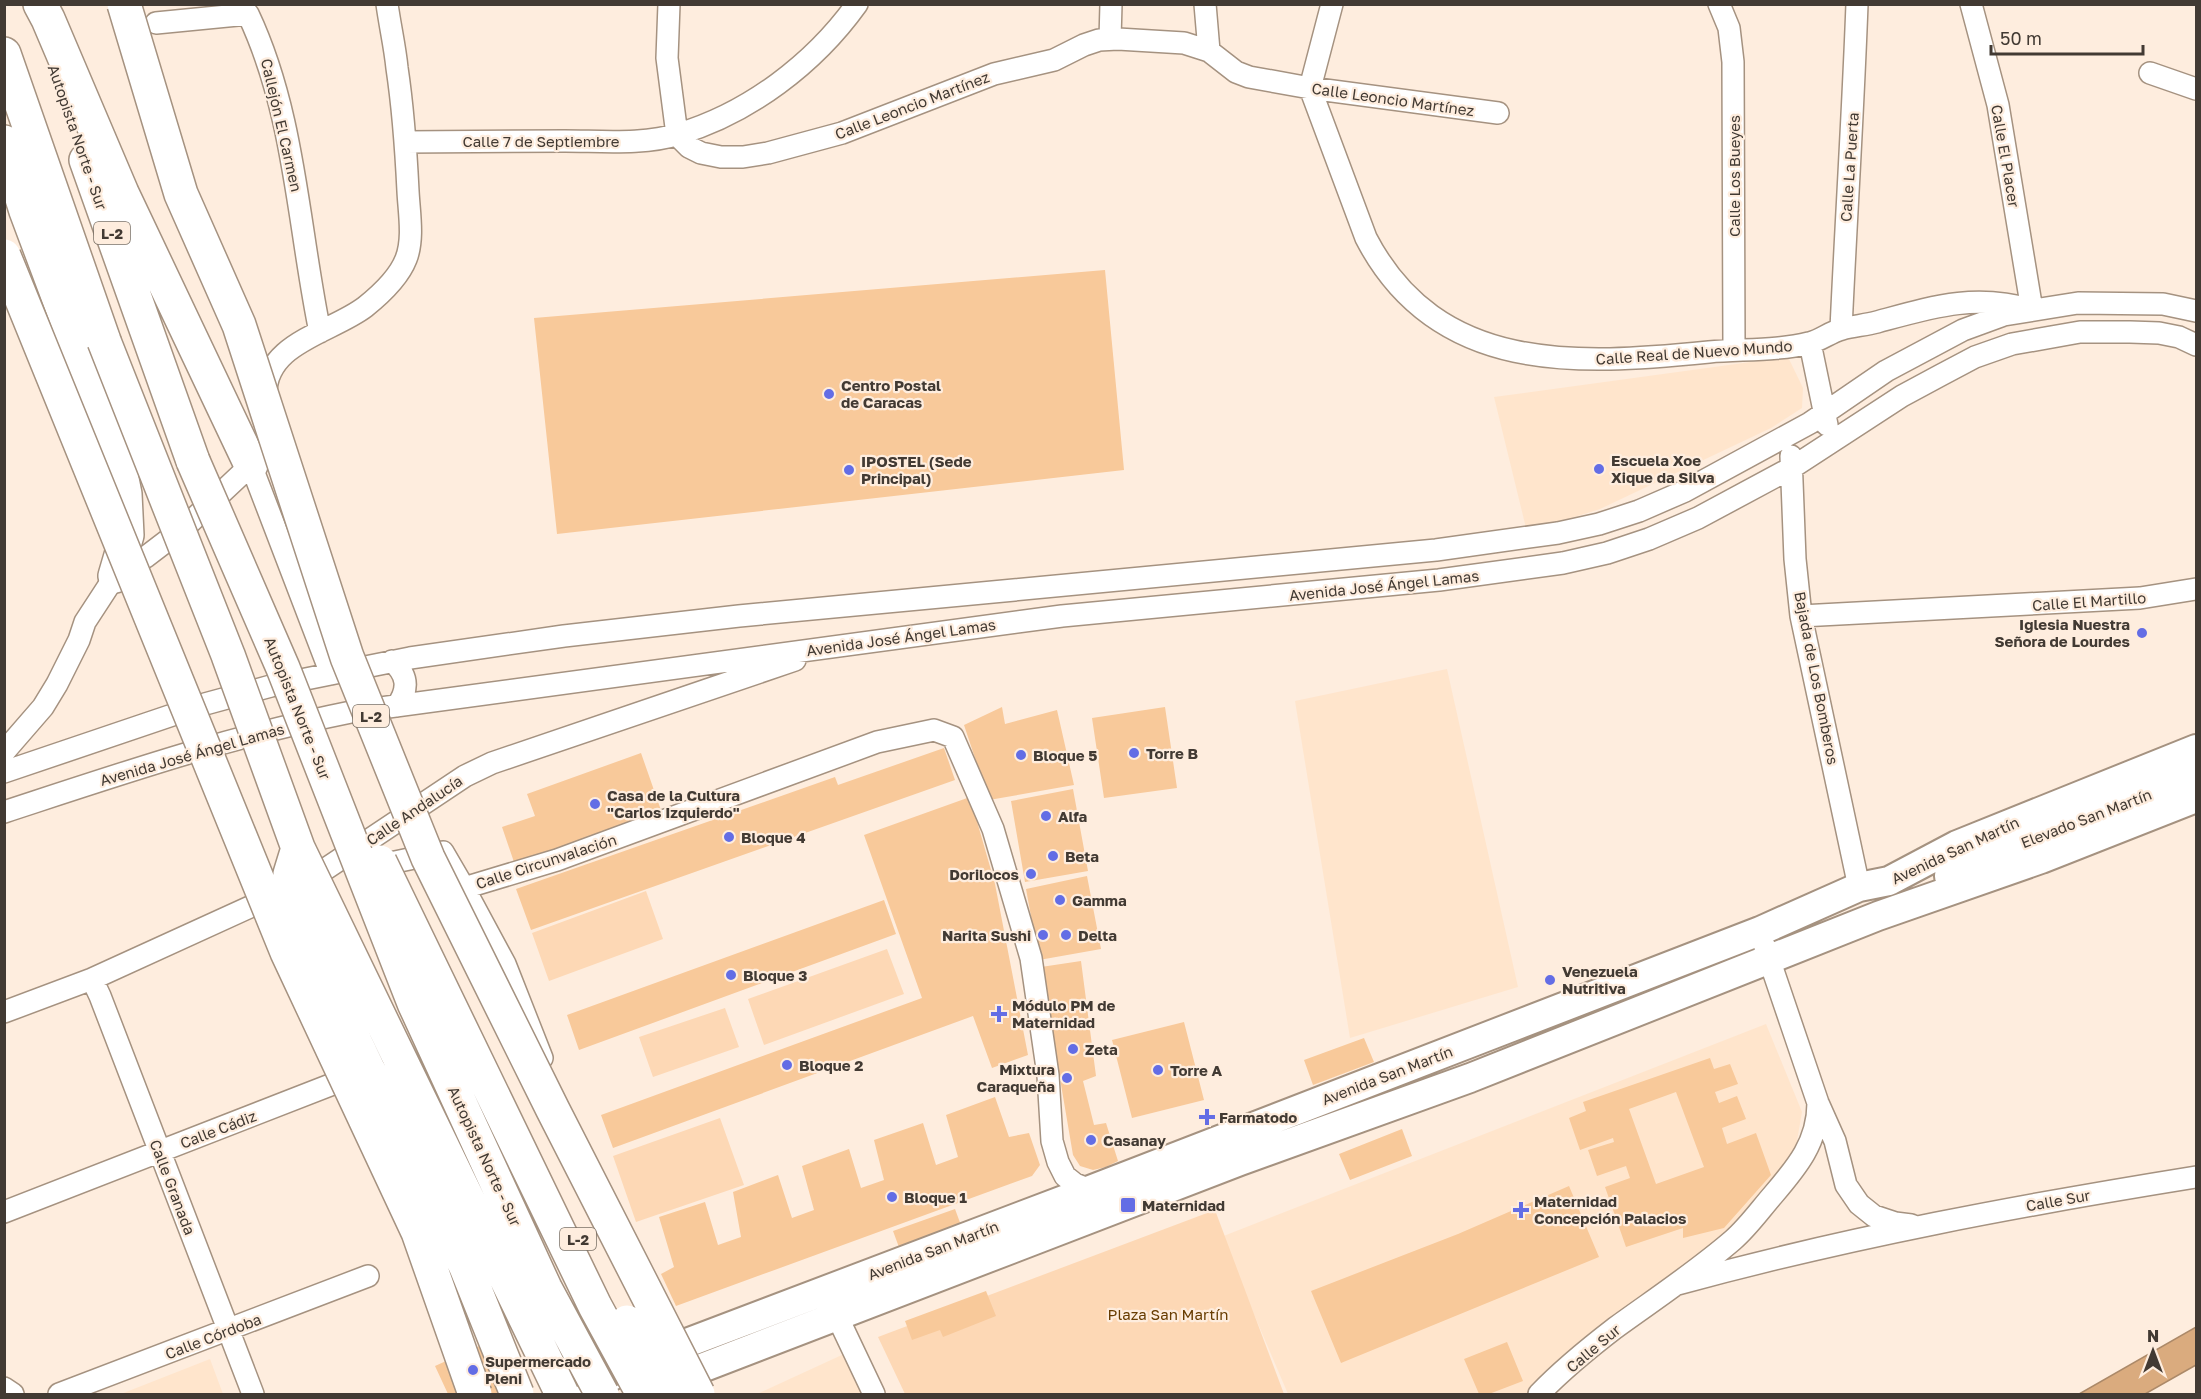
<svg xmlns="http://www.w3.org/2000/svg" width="2201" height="1399" viewBox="0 0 2201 1399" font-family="'Golos Text',sans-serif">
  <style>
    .built { fill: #ffe5cc }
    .green { fill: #fdd8b5 }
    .water { fill: #daab7e; stroke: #ac8968; stroke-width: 1.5 }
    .building { fill: #f8c99a; fill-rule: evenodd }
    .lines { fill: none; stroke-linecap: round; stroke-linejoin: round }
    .minor-casing { stroke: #a59280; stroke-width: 24 }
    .secondary-casing { stroke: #a59280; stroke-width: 32 }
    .motorway-casing { stroke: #a59280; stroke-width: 36 }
    .minor { stroke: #fff; stroke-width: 21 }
    .secondary { stroke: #fff; stroke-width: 28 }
    .motorway { stroke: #fff; stroke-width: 33 }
    .motorway-bridge-casing { stroke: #a59280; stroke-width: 36; stroke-linecap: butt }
    .motorway-bridge { stroke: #fff; stroke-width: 33 }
    .poi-dot { fill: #636de5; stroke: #feedde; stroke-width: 2 }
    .labels { text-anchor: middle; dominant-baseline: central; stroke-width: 4.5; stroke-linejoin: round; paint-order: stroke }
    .shield { fill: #feedde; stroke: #7a7066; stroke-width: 1.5 }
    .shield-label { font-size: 14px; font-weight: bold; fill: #423a33 }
    .street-label { font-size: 15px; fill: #423a33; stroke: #feedde }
    .poi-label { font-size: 15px; font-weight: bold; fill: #423a33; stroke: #feedde; text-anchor: start }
    .park-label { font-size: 15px; fill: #683c01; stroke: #feedde }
  </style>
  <rect width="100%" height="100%" fill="#feedde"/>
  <!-- built -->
  <path class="built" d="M1788 357 1803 388 1802 408 1771 428 1600 509 1527 532 1494 397Z
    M1447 669 1518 987 1350 1038 1295 701Z
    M1766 1024 1802 1112 1795 1152 1782 1184 1552 1394H1288L1221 1237Z
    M844 1354 862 1394H757Z
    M210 1359 223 1394H121Z"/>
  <!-- green -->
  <path class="green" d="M646 891 663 939 549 981 532 933Z
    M887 949 904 994 764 1045 748 999Z
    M725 1008 739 1047 653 1077 639 1037Z
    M720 1118 744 1185 636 1222 613 1156Z
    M1215 1210 1284 1394H905L878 1337Z"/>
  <!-- water -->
  <path class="water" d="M2196 1327V1365L2145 1394H2079Z"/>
  <!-- building -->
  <path class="building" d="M1105 270 1124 470 557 534 534 318Z
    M1002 707 1005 724 1057 710 1074 785 989 800 964 725Z
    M1165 707 1177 788 1104 798 1092 718Z
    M944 748 955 780 531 930 516 889 835 777 838 785Z
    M641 753 662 813 515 865 502 827 535 816 527 794Z
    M1073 789 1088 871 1025 882 1011 801Z
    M970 797 995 884 1028 1055 992 1068 973 1016 613 1148 601 1115 922 998 864 835Z
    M1087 876 1101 949 1039 960 1026 889Z
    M884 900 896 934 579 1050 567 1015Z
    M1081 961 1096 1076 1083 1081 1094 1125 1106 1123 1118 1161 1106 1167 1093 1170 1080 1166 1073 1155 1041 967Z
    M1184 1022 1204 1100 1132 1118 1112 1040Z
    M1364 1038 1374 1062 1313 1085 1304 1060Z
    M1710 1058 1714 1069 1730 1064 1738 1084 1715 1092 1719 1103 1737 1096 1746 1119 1722 1128 1727 1144 1756 1133 1771 1175 1724 1228 1683 1238V1228L1626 1247 1605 1187 1630 1178 1626 1166 1597 1176 1588 1150 1614 1142 1613 1138 1580 1150 1569 1118 1586 1111 1583 1102ZM1676 1092 1704 1167 1656 1184 1629 1109Z
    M995 1097 1009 1137 1029 1133 1040 1165 1032 1176 676 1306 661 1274 674 1267 659 1217 705 1202 718 1245 741 1237 733 1192 778 1175 792 1218 814 1210 802 1166 849 1149 861 1188 884 1180 874 1140 923 1123 936 1165 958 1157 946 1115Z
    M1402 1129 1412 1156 1350 1180 1339 1154Z
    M1569 1186 1599 1257 1341 1363 1311 1291 1458 1234Z
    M955 1209 962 1228 900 1250 893 1231Z
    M986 1291 996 1316 943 1337 940 1330 912 1340 905 1321Z
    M495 1339 520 1394H448L435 1366Z
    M1507 1342 1523 1381 1489 1394H1479L1464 1359Z"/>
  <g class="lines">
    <!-- minor casing -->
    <g class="minor-casing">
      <path id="minor" d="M669 4 667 58 677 135
        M1205 4 1209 51
        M1332 4 1310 88 1366 238C1437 375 1578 365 1709 352 1742 349 1777 351 1809 343 1820 341 1830 332 1842 329 1853 326 1866 325 1877 322 1932 307 1975 293 2032 310L1998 105 1971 4
        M1719 4 1729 28 1733 62 1734 349
        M156 23 248 14C295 113 298 226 320 332
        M1110 39 1111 4
        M2150 73 2196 89
        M677 135 689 147 701 153 721 157H743L768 153 842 133 994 74 1054 60 1084 45 1099 40 1118 39 1184 43 1209 51 1236 72 1249 77 1310 88 1498 113
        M405 142C459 142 512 141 565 141 601 141 645 145 679 134 749 113 814 64 857 4
        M1841 329C1846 221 1853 113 1857 4
        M1810 343 1827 425
        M266 397C263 343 331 333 365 307 380 295 399 277 406 259 414 239 409 212 408 191 406 150 403 108 397 68 395 47 390 26 387 4
        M1791 456 1795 559 1801 616 1859 887
        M251 465 331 674
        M1801 616 2140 598 2196 589
        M392 661C408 675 409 689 397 706
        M4 752 43 707 57 684 79 640 85 622 115 576 147 556 185 527 251 465 259 455
        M4 772 205 704 271 686 410 658 564 636 739 616 1436 550 1558 533 1599 524 1639 511 1685 491 1810 423 1886 371 1963 330 2004 315 2078 303 2163 304 2196 311
        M4 812C120 774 231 736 351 712L1062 616 1439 580 1563 563 1607 553 1649 539 1698 518 1793 467 1902 396 1941 375 1975 357 2012 344 2080 332H2130L2159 333 2179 337 2196 345
        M371 867 443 852 464 888
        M1765 947 1818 1103 1835 1141 1846 1185 1859 1204 1874 1216 1895 1223 1911 1225
        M92 979 100 996 253 1394
        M4 1012 92 979 309 880 465 776 492 763 795 660
        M542 1058 505 964 464 888 557 860 877 742 934 730 953 737 993 829 1031 958 1048 1075 1052 1141 1058 1162 1065 1176 1075 1184 1090 1190
        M4 1212 356 1075
        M1678 1284C1849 1237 2022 1205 2196 1177
        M837 1316 874 1394
        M4 1388 13 1394
        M59 1394 368 1276
        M1539 1394C1562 1370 1589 1348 1615 1328 1655 1299 1696 1272 1733 1240 1748 1227 1760 1210 1773 1195 1797 1167 1818 1142 1818 1103"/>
    </g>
    <!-- secondary casing -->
    <g class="secondary-casing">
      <path id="secondary" d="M1949 876 1975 861 2196 775
        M668 1381 1240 1161 1470 1078 1878 916 2041 859 2196 798
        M573 1394 663 1352 1090 1190 1760 931 1859 887 1889 881 1957 845 2196 749"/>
    </g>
    <!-- motorway casing -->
    <g class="motorway-casing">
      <path id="motorway" d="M40 4 48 19 122 193 251 465
        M4 54 104 341
        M4 142 26 211 117 454 125 494 127 535 115 576
        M86 160 193 461"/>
    </g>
    <!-- minor -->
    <use href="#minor" class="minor"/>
    <!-- secondary -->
    <use href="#secondary" class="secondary"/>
    <!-- motorway -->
    <use href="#motorway" class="motorway"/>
    <!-- motorway-bridge casing -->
    <g class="motorway-bridge-casing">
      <path id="motorway-bridge" d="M124 4 181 194 239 325 347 657 428 858 553 1110 698 1394
        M4 256 287 952 418 1232 475 1394
        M104 341 228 655 298 848 562 1394
        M193 461 283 668 414 1003 545 1288 602 1394
        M298 848 290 874 292 910 369 1071 400 1130 466 1267 517 1394
        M380 862 595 1306 643 1394
        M627 1322 672 1394"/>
    </g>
    <!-- motorway-bridge -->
    <use href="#motorway-bridge" class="motorway-bridge"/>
  </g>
  <!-- markers -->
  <g class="poi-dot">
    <circle cx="829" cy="394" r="6"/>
    <circle cx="1599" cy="469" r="6"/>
    <circle cx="849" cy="470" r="6"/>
    <circle cx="2142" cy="633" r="6"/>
    <circle cx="1134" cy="753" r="6"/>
    <circle cx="1021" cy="755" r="6"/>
    <circle cx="595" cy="804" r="6"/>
    <circle cx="1046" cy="816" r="6"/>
    <circle cx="729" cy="837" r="6"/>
    <circle cx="1053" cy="856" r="6"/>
    <circle cx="1031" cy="874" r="6"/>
    <circle cx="1060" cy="900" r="6"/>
    <circle cx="1043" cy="935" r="6"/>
    <circle cx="1066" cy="935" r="6"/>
    <circle cx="731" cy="975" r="6"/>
    <circle cx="1550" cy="980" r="6"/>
    <path d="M996 1005h6v6h6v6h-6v6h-6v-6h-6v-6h6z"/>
    <circle cx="1073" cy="1049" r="6"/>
    <circle cx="787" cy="1065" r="6"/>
    <circle cx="1158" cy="1070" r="6"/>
    <circle cx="1067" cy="1078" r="6"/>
    <path d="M1204 1108h6v6h6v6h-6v6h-6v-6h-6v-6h6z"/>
    <circle cx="1091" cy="1140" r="6"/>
    <circle cx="892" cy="1197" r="6"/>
    <rect x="1120" y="1197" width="16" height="16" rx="3"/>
    <path d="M1518 1201h6v6h6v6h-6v6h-6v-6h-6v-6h6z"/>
    <circle cx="473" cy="1370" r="6"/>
  </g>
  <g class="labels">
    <!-- shield labels -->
    <g class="shield">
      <rect x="94" y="222" width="36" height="22" rx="4.5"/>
      <rect x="353" y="705" width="36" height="22" rx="4.5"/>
      <rect x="560" y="1228" width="36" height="22" rx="4.5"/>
    </g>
    <g class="shield-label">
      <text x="112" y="233">L-2</text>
      <text x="371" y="716">L-2</text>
      <text x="578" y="1239">L-2</text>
    </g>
    <!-- street labels -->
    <g class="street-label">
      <text transform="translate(1393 99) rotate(8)">Calle Leoncio Martínez</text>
      <text transform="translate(912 105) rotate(-21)">Calle Leoncio Martínez</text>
      <text transform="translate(282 125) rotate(77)">Callejón El Carmen</text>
      <text transform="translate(78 137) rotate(71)">Autopista Norte - Sur</text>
      <text x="541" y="141">Calle 7 de Septiembre</text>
      <text transform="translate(2006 156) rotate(80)">Calle El Placer</text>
      <text transform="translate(1849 167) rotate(-86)">Calle La Puerta</text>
      <text transform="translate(1734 176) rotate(-90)">Calle Los Bueyes</text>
      <text transform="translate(1694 352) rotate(-4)">Calle Real de Nuevo Mundo</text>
      <text transform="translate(1384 585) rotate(-6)">Avenida José Ángel Lamas</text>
      <text transform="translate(2089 601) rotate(-4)">Calle El Martillo</text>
      <text transform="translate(901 637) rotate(-8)">Avenida José Ángel Lamas</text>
      <text transform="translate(1817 678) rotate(79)">Bajada de Los Bomberos</text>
      <text transform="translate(298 708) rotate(68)">Autopista Norte - Sur</text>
      <text transform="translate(192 754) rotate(-16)">Avenida José Ángel Lamas</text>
      <text transform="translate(414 810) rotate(-34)">Calle Andalucía</text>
      <text transform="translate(2086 818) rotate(-21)">Elevado San Martín</text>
      <text transform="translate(1955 850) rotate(-25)">Avenida San Martín</text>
      <text transform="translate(546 861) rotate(-18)">Calle Circunvalación</text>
      <text transform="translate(1387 1075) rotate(-21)">Avenida San Martín</text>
      <text transform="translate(218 1129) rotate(-21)">Calle Cádiz</text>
      <text transform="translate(485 1156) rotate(65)">Autopista Norte - Sur</text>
      <text transform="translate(173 1187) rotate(69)">Calle Granada</text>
      <text transform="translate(2058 1200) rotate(-10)">Calle Sur</text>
      <text transform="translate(933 1250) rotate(-21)">Avenida San Martín</text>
      <text transform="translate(213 1336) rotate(-21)">Calle Córdoba</text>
      <text transform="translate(1593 1348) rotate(-40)">Calle Sur</text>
    </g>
    <!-- poi labels -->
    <g class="poi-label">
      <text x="841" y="385">Centro Postal<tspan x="841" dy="17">de Caracas</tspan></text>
      <text x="1611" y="460">Escuela Xoe<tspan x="1611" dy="17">Xique da Silva</tspan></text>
      <text x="861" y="461">IPOSTEL (Sede<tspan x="861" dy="17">Principal)</tspan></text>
      <text x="2130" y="624" text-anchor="end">Iglesia Nuestra<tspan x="2130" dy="17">Señora de Lourdes</tspan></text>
      <text x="1146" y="753">Torre B</text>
      <text x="1033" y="755">Bloque 5</text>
      <text x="607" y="795">Casa de la Cultura<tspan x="607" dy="17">"Carlos Izquierdo"</tspan></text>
      <text x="1058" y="816">Alfa</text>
      <text x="741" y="837">Bloque 4</text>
      <text x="1065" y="856">Beta</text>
      <text x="1019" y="874" text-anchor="end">Dorilocos</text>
      <text x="1072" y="900">Gamma</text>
      <text x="1031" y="935" text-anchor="end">Narita Sushi</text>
      <text x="1078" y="935">Delta</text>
      <text x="1562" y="971">Venezuela<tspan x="1562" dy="17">Nutritiva</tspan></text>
      <text x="743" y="975">Bloque 3</text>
      <text x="1012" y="1005">Módulo PM de<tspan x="1012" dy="17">Maternidad</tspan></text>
      <text x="1085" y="1049">Zeta</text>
      <text x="799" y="1065">Bloque 2</text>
      <text x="1055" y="1069" text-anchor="end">Mixtura<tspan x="1055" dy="17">Caraqueña</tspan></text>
      <text x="1170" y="1070">Torre A</text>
      <text x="1219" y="1117">Farmatodo</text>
      <text x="1103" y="1140">Casanay</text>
      <text x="904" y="1197">Bloque 1</text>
      <text x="1534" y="1201">Maternidad<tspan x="1534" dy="17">Concepción Palacios</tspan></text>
      <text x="1142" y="1205">Maternidad</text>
      <text x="485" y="1361">Supermercado<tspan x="485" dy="17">Pleni</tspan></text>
    </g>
    <!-- park labels -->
    <g class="park-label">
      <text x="1168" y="1314">Plaza San Martín</text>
    </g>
  </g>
  <!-- border -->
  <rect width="2201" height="1399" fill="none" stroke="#423a33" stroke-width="12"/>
  <!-- north arrow -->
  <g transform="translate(2153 1351)" stroke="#feedde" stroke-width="4.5" paint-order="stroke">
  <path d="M0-4.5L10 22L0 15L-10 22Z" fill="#423a33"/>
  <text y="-9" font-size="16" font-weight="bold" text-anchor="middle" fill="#423a33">N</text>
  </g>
  <!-- scale -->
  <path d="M1991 45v9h152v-9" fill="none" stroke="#423a33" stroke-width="3"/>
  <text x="2000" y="45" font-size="18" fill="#423a33" stroke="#feedde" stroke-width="4.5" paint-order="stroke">50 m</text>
</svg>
